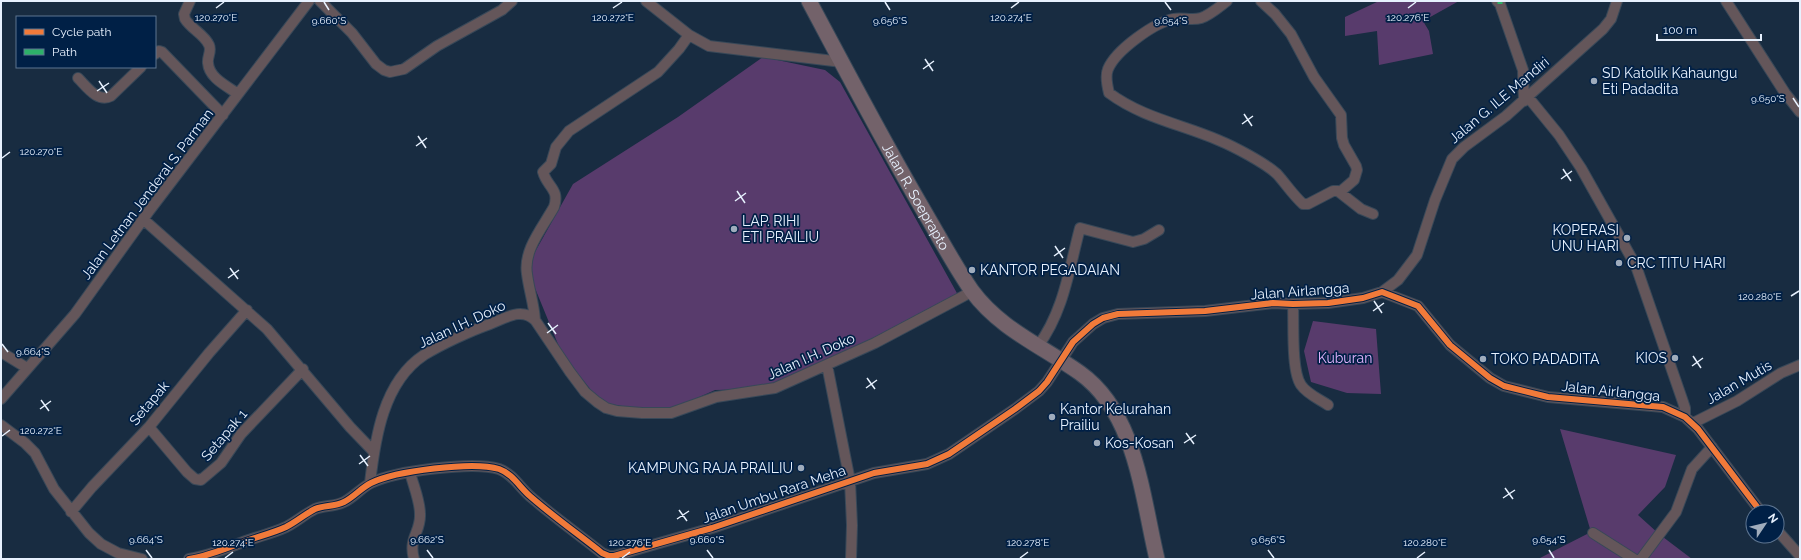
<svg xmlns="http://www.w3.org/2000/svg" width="1801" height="560" viewBox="0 0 1801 560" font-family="Raleway,sans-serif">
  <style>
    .green { fill: #583b6c }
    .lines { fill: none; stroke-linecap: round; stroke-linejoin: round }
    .minor-casing { stroke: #384858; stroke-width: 12 }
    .highway-casing { stroke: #384858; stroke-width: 17 }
    .minor { stroke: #64565a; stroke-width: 10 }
    .highway { stroke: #73626a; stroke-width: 15 }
    .quiet { stroke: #2db169; stroke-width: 5; stroke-dasharray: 10 5; stroke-linecap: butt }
    .cycleway-casing { stroke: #002046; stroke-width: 8 }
    .cycleway { stroke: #f17a3a; stroke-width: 6 }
    .ticks { fill: none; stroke: #e7f1fe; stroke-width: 1.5 }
    .poi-dot { fill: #9facbc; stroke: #002046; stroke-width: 1.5 }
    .labels { text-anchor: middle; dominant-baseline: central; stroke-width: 3.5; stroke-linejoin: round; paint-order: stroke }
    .poi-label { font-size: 14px; fill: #e7f1fe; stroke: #002046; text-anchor: start }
    .street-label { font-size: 14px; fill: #e7f1fe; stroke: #002046 }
    .park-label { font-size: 14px; fill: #e4b3fd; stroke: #002046 }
    .ticks-label { font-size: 10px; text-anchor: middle; fill: #e7f1fe; stroke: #002046; stroke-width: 3.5; stroke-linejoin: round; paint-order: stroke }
  </style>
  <rect width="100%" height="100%" fill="#182c41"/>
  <!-- green -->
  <path class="green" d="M1379 1H1459L1423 21 1429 31 1433 54 1379 65 1377 31 1345 36V17Z
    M763 57 825 70 840 82 958 295 876 338 763 389 715 390 686 403 673 410 640 409 604 403 595 395 562 354 530 276 531 259 573 184 678 117Z
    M1313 321 1376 329 1381 394 1347 393 1311 382 1304 351Z
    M1560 429 1676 455 1665 487 1638 515 1659 534 1692 559H1538L1591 532Z"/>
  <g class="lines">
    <!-- minor casing -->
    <g class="minor-casing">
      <path id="minor" d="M190 1 184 14 185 19C191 29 204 34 209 45 212 51 207 57 208 63 209 78 227 86 238 94
        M320 1 352 33 376 64 384 70 390 72 404 69 437 46 502 10 512 1
        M646 1 689 35 709 46 842 62
        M1227 1C1219 7 1210 15 1201 18 1192 21 1182 17 1173 19 1154 23 1116 50 1108 69 1105 76 1107 85 1109 93 1143 118 1181 124 1218 140 1235 147 1265 163 1277 174 1286 184 1293 195 1303 204H1308L1333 191H1338L1361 209 1373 214
        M1261 1 1275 14 1291 34 1314 77 1341 115 1342 138 1344 145 1356 166 1357 170 1354 180 1340 192
        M1497 1 1500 4 1523 70 1524 101
        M1726 1 1785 93 1800 112
        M155 54 159 51 162 52 223 115
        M78 78C87 87 98 103 111 96L141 67
        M1528 97 1559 135 1581 168 1636 266 1682 399 1685 408V417
        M143 219 267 329 350 427 374 452
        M1382 292 1398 280 1417 255 1435 200 1452 159 1464 147 1506 116 1603 29 1611 19 1617 1
        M1293 304C1294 322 1291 371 1301 385 1307 394 1319 399 1328 405
        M535 320C534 304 529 290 527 274 523 250 543 227 554 207 560 189 547 187 543 172L551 164 556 147 569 131 658 72 679 49 689 35
        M1038 346C1064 311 1069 269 1080 228L1133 242 1144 239 1159 230
        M1 352 27 368
        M827 365 850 481 852 525 851 559
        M1 399 75 314 149 211 309 1
        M1693 423 1737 401 1781 373 1800 365
        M1 425 25 443 35 453 54 489 89 533 101 544 118 553 142 559
        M149 427 187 472 195 479 201 480 221 463 241 434 303 369
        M410 472C413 485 420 500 420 514 421 532 408 538 414 559
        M370 483C375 439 383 382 424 355 442 344 470 331 490 324 506 318 521 307 535 320L570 372 585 392 597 402 606 408 617 411 642 413H671L716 397 775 388 875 343 973 291
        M71 512 92 487 149 427 209 353 247 310
        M1777 530 1800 556
        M1593 533 1634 559
        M189 559C209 556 227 548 246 541 260 536 273 533 286 527 296 522 305 514 315 509 324 505 334 507 344 502 354 497 361 488 371 483 395 471 473 461 499 469 513 474 520 488 531 497 554 517 578 534 602 553L609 556H614L712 528 874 473 927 464 949 454 1015 409 1039 391 1047 382 1073 342 1093 324 1103 318 1118 314 1205 311 1273 303 1293 304 1328 303 1363 298 1382 292 1418 306 1450 345 1490 378 1504 386 1548 397 1663 407 1685 417 1698 429 1761 512
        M1641 559 1676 512 1692 469 1712 447"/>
    </g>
    <!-- highway casing -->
    <g class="highway-casing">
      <g id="highway">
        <path id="s1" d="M809 1C848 74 886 147 928 218 942 242 956 268 972 291 1000 329 1042 346 1080 373 1136 413 1142 496 1157 559"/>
      </g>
    </g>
    <!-- minor -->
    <use href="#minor" class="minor"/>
    <!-- highway -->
    <use href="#highway" class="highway"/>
    <!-- quiet -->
    <path class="quiet" d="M1500 1V4"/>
    <!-- cycleway casing -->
    <g class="cycleway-casing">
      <path id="cycleway" d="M189 559C209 556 227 548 246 541 260 536 273 533 286 527 296 522 305 514 315 509 324 505 334 507 344 502 354 497 361 488 371 483 395 471 473 461 499 469 513 474 520 488 531 497 554 517 578 534 602 553L609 556H614L712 528 874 473 927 464 949 454 1015 409 1039 391 1047 382 1073 342 1093 324 1103 318 1118 314 1205 311 1273 303 1293 304 1328 303 1363 298 1382 292 1418 306 1450 345 1490 378 1504 386 1548 397 1663 407 1685 417 1698 429 1761 512"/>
    </g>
    <!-- cycleway -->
    <use href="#cycleway" class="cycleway"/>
  </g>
  <!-- ticks -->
  <path class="ticks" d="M324 2 329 10M885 2 890 10M1165 2 1171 10M216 8 224 2M613 8 622 2M1011 8 1019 2M1408 8 1416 2M925 59 933 71M923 69 934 61M99 81 107 93M97 91 109 83M1793 98 1799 107M1244 114 1252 126M1242 124 1253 116M418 136 426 148M416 146 427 138M2 158 10 152M1563 169 1571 181M1561 179 1572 171M737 191 745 203M735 201 746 193M1055 246 1063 258M1054 256 1065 248M230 268 238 279M228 278 239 270M1791 296 1799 291M1374 301 1382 313M1373 311 1384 303M548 323 556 334M547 333 558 325M2 344 8 352M1693 356 1701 368M1692 366 1703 358M867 378 875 389M866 388 877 380M41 400 49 411M40 409 51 401M1186 433 1194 444M2 436 10 430M1184 443 1196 435M360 455 368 466M359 464 370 456M1505 488 1513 499M1503 498 1515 490M679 510 687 521M677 519 689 511M146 550 152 558M427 550 433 558M707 550 713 558M1268 550 1274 558M1549 550 1554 558M225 558 233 552M622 558 630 552M1020 558 1028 552M1417 558 1425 552"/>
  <!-- markers -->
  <g class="poi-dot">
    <circle cx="1594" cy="81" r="4"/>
    <circle cx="734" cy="229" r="4"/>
    <circle cx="1627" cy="238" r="4"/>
    <circle cx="1619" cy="263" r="4"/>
    <circle cx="972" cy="270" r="4"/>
    <circle cx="1675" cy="358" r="4"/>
    <circle cx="1483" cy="359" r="4"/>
    <circle cx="1052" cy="417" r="4"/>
    <circle cx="1097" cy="443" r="4"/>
    <circle cx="801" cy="468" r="4"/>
  </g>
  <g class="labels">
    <!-- poi labels -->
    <g class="poi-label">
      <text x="1602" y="73">SD Katolik Kahaungu<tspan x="1602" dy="16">Eti Padadita</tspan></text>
      <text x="742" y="221">LAP. RIHI<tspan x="742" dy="16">ETI PRAILIU</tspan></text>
      <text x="1619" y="230" text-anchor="end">KOPERASI<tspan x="1619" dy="16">UNU HARI</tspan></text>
      <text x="1627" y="263">CRC TITU HARI</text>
      <text x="980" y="270">KANTOR PEGADAIAN</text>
      <text x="1667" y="358" text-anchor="end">KIOS</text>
      <text x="1491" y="359">TOKO PADADITA</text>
      <text x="1060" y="409">Kantor Kelurahan<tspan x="1060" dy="16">Prailiu</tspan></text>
      <text x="1105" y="443">Kos-Kosan</text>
      <text x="793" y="468" text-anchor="end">KAMPUNG RAJA PRAILIU</text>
    </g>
    <!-- street labels -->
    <g class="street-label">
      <text transform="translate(1499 100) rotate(-40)">Jalan G. ILE Mandiri</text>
      <text transform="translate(147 194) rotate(-53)">Jalan Letnan Jenderal S. Parman</text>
      <text stroke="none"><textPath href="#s1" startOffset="223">Jalan R. Soeprapto</textPath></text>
      <text transform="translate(1300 291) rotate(-4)">Jalan Airlangga</text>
      <text transform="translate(462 324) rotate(-25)">Jalan I.H. Doko</text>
      <text transform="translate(811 356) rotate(-24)">Jalan I.H. Doko</text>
      <text transform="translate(1739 382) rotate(-30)">Jalan Mutis</text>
      <text transform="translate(1611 391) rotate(6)">Jalan Airlangga</text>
      <text transform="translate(149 403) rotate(-50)">Setapak</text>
      <text transform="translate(224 435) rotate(-50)">Setapak 1</text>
      <text transform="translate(774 494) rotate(-19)">Jalan Umbu Rara Meha</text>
    </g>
    <!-- park labels -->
    <g class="park-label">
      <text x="1345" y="358">Kuburan</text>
    </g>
  </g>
  <g class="ticks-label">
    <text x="216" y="21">120.270°E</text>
    <text x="613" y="21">120.272°E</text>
    <text x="1011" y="21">120.274°E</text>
    <text x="1408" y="21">120.276°E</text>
    <text x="329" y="24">9.660°S</text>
    <text x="890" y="24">9.656°S</text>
    <text x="1171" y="24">9.654°S</text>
    <text x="1768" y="102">9.650°S</text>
    <text x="41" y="155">120.270°E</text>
    <text x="1760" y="300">120.280°E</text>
    <text x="33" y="355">9.664°S</text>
    <text x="41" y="434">120.272°E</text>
    <text x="146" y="543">9.664°S</text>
    <text x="427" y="543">9.662°S</text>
    <text x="707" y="543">9.660°S</text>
    <text x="1268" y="543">9.656°S</text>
    <text x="1549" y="543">9.654°S</text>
    <text x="233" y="546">120.274°E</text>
    <text x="630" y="546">120.276°E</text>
    <text x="1028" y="546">120.278°E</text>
    <text x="1425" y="546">120.280°E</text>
  </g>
  <!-- border -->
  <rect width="1801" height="560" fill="none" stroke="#e7f1fe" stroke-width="4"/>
  <!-- legend -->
  <rect x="16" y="16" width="140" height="52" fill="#002046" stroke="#5c7490"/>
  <rect x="24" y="29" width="20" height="6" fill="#f17a3a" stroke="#5c7490"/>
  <text x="52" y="36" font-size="12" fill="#e7f1fe">Cycle path</text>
  <rect x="24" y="49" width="20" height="6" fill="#2db169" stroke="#5c7490"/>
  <text x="52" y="56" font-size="12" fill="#e7f1fe">Path</text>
  <!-- north arrow -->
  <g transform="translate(1765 524) rotate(55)"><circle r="19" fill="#002046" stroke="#5c7490"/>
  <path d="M0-3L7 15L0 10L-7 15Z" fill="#9facbc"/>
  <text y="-6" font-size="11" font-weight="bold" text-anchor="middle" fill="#e7f1fe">N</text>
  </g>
  <!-- scale -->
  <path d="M1657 34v6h104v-6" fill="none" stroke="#e7f1fe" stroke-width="2"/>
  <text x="1663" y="34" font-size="12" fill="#e7f1fe" stroke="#002046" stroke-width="3" paint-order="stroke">100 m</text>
</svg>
